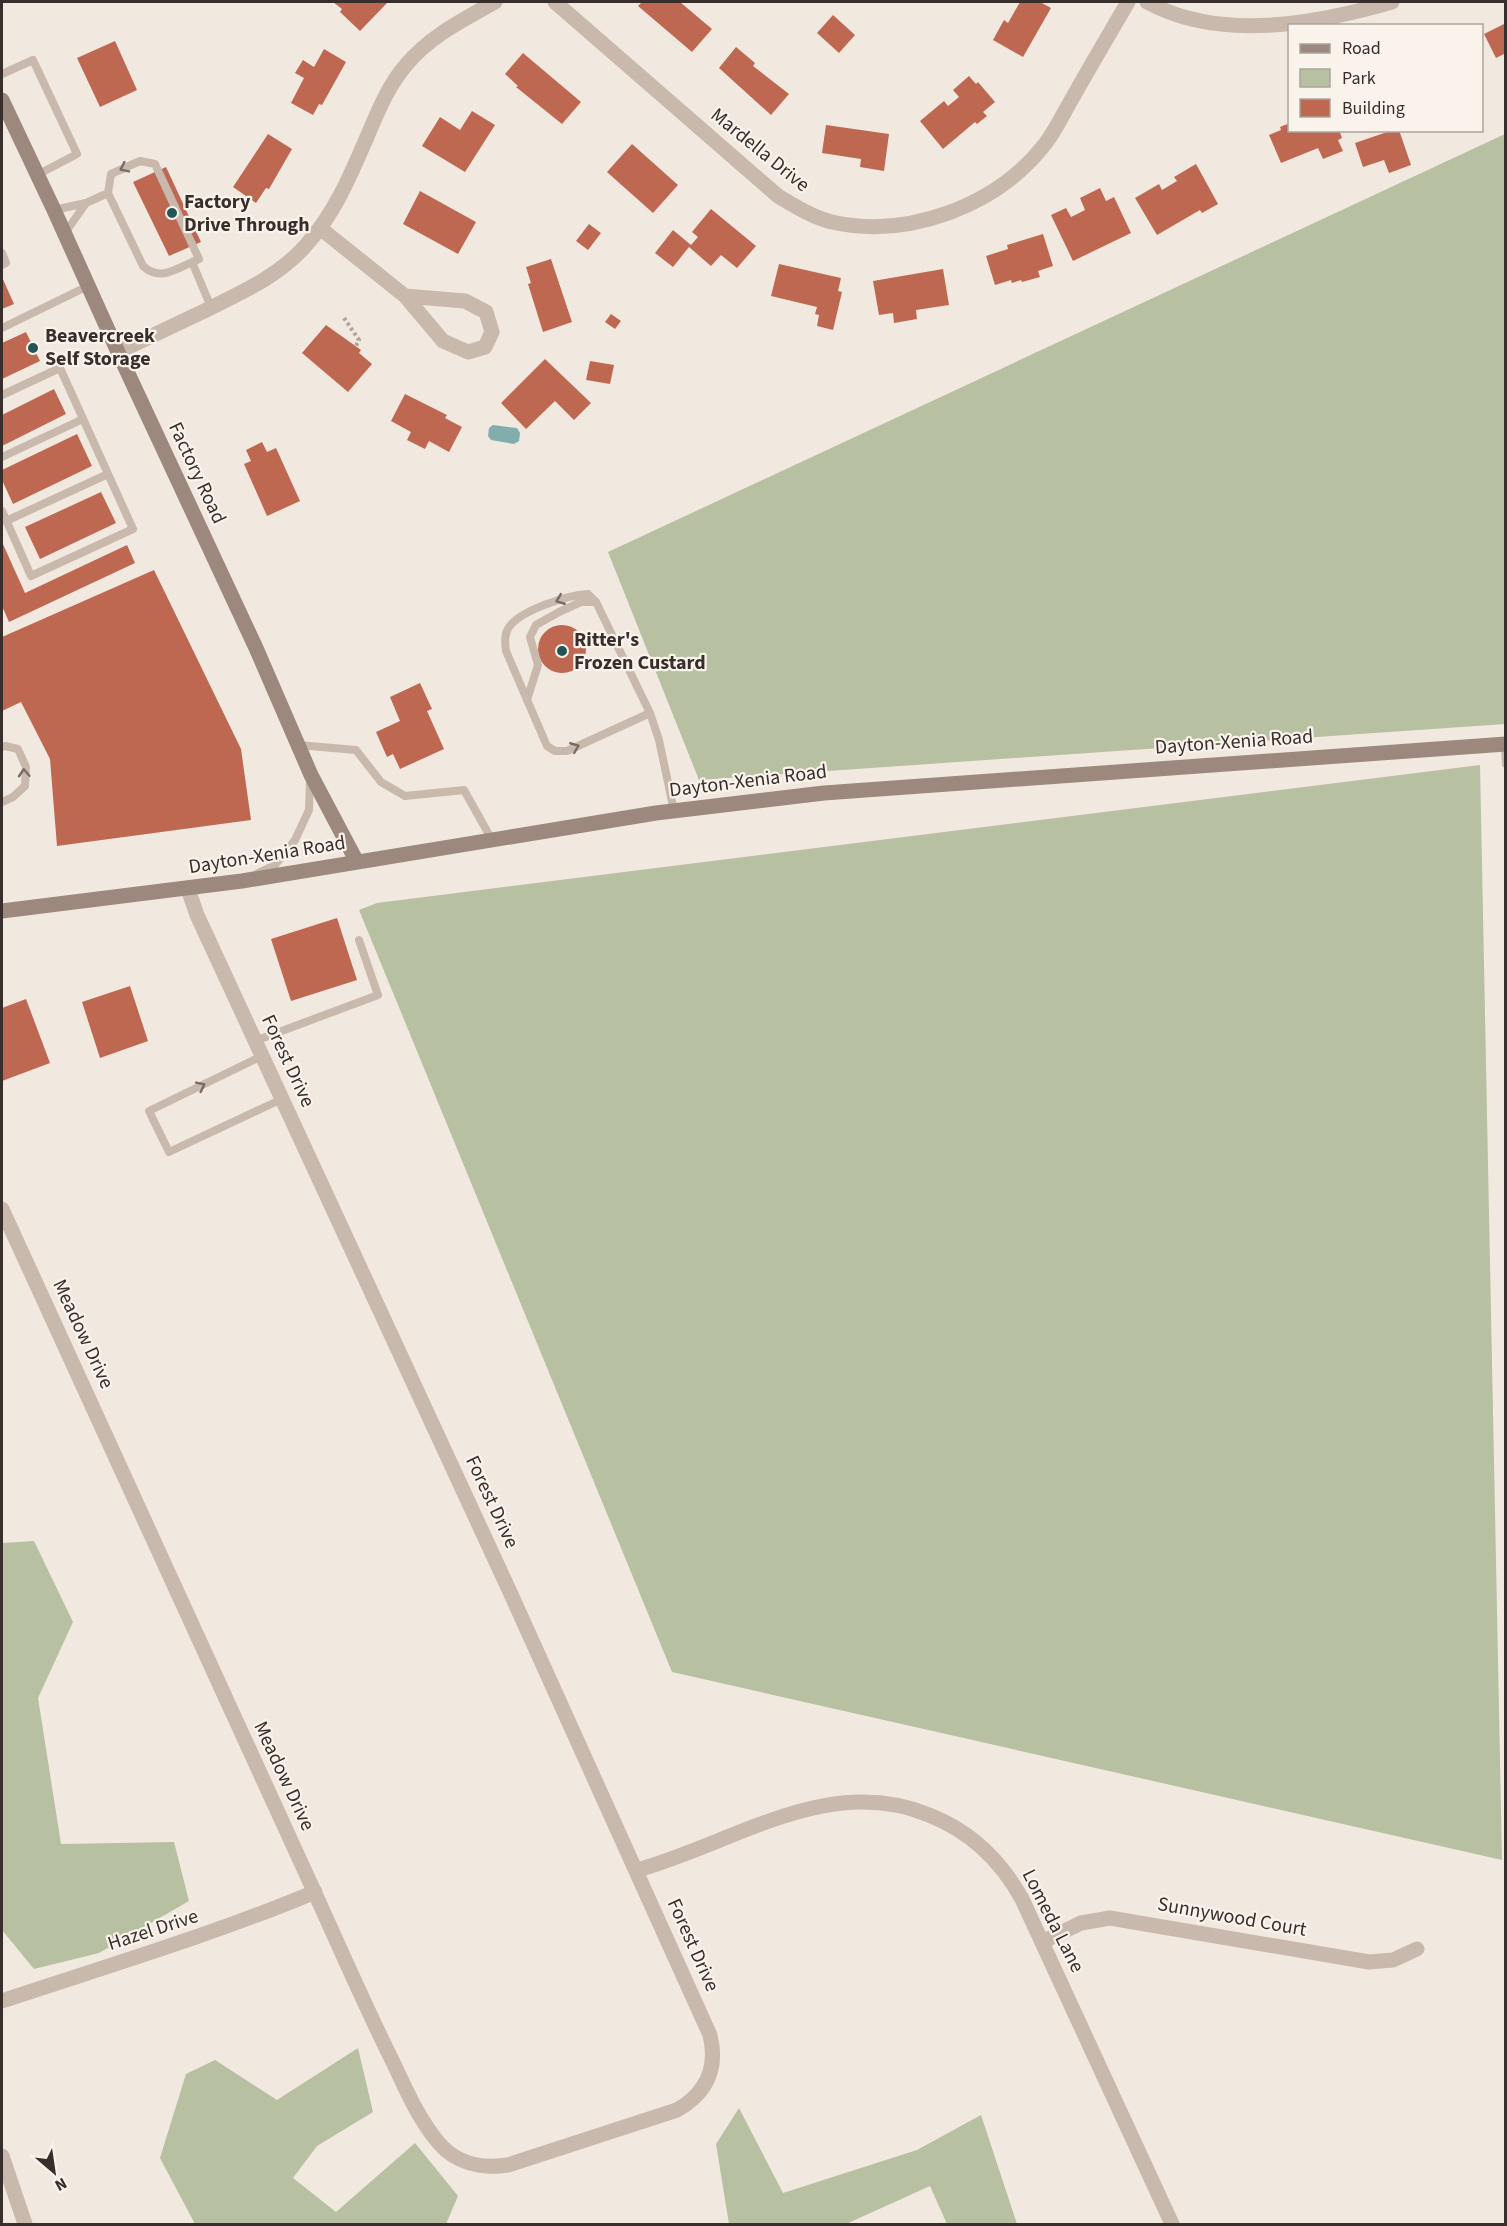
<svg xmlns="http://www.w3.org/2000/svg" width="1507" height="2226" viewBox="0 0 1507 2226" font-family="'Source Sans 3',sans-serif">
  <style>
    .green { fill: #b7c0a0 }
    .water { fill: #81adad }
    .building { fill: #be6852 }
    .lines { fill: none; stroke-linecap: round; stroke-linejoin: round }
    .path { stroke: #b5a296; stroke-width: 4; stroke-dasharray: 3 3; stroke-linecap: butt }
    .lane { stroke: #c9b8ac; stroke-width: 8 }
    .street { stroke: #c9b8ac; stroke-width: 15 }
    .secondary { stroke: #9d887e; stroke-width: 15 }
    .oneway { stroke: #796c65 }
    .poi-dot { fill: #235557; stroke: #f9f3ec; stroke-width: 2 }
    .labels { text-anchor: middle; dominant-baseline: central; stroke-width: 4.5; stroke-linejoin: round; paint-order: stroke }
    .street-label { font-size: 20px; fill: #382e2b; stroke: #f9f3ec }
    .poi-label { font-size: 20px; font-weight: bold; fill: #382e2b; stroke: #f9f3ec; text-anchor: start }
  </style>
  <rect width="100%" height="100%" fill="#f1e8e0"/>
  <!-- green -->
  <path class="green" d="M1505 134V724L699 780 608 552Z
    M1480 765 1502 1860 672 1672 359 910 377 903Z
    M34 1541 73 1622 38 1698 61 1844 174 1842 189 1901 99 1953 34 1969 2 1930V1543Z
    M358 2048 373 2112 317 2146 293 2178 336 2212 415 2143 458 2196 446 2224H195L160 2158 186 2074 215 2060 277 2100Z
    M739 2108 783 2193 917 2150 981 2115 1017 2224H947L930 2186 846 2224H729L716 2144Z"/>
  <!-- water -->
  <path class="water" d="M493 425 517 428 520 433 519 441 514 444 491 440 488 436 489 428Z"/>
  <!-- building -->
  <path class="building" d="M333 2H388L360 31 340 12 342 9Z
    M642 2H680L712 29 692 52 638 6Z
    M1020 2H1040L1051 8 1023 57 993 40 1004 20 1008 23Z
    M833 15 855 35 839 53 817 33Z
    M1506 23V53L1496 58 1484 34Z
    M115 41 137 90 100 107 77 58Z
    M736 47 755 63 753 66 789 94 771 115 719 68Z
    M324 49 346 62 322 105 319 104 313 115 291 103 304 78 295 73 303 60 314 67Z
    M523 53 581 102 562 124 516 87 518 86 505 74Z
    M969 76 976 84 978 82 995 102 983 112 987 116 977 124 975 122 943 149 920 121 944 101 948 106 959 97 953 90Z
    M472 111 495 125 465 172 422 146 440 117 460 130Z
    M1290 123V130H1339L1342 138 1338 140 1343 151 1323 159 1318 148 1281 163 1269 135 1281 130 1280 127Z
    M826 125 889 134 884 171 860 167 861 159 822 153Z
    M1393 130H1399L1411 165 1389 173 1384 160 1363 167 1355 143Z
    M268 134 292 149 269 189 266 188 256 203 233 187Z
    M632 144 678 185 653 213 607 172Z
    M1196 164 1218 204 1202 213 1200 210 1157 235 1135 198 1159 184 1162 190 1177 181 1174 177Z
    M166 167 201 242 169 256 133 182Z
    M1100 188 1106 201 1114 197 1131 233 1073 261 1051 215 1066 208 1071 217 1085 210 1080 198Z
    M420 191 476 222 458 254 403 224Z
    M711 209 756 246 737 268 721 255 711 266 689 247 673 267 655 253 673 230 691 245 698 237 692 232Z
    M589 224 601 233 588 250 576 241Z
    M1043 234 1053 266 1038 271 1040 277 1022 282 1021 280 1012 283 1011 280 995 285 986 256 1008 249 1007 245Z
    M551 259 572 322 543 332 528 284 531 283 526 267Z
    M779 264 841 278 838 291 842 292 833 330 817 326 819 315 815 314 817 307 771 296Z
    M943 269 949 305 916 310 917 319 894 323 893 313 879 315 873 281Z
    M2 277 14 304 2 309Z
    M611 314 621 321 615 329 605 322Z
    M326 325 361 350 359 353 372 364 348 392 302 353Z
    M26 332 40 361 2 379V343Z
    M545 359 591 403 574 420 555 401 526 429 501 403Z
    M590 361 614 365 610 384 586 380Z
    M54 389 66 414 2 446V415Z
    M405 394 447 415 445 418 462 427 449 452 429 441 425 449 407 440 411 432 391 421Z
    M77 434 92 466 13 504 2 480V470Z
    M262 442 267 452 276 448 300 501 267 516 244 464 251 461 246 450Z
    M101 492 116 523 40 559 25 527Z
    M2 542 25 593 127 545 135 563 9 622 2 606Z
    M154 570 241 749 251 820 57 846 50 759 21 702 2 711V637Z
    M538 649a24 24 0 1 1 48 0a24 24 0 1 1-48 0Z
    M420 683 432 709 427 711 444 749 400 769 393 754 387 757 376 732 400 721 390 697Z
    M337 918 357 980 291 1001 271 939Z
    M130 986 148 1041 100 1058 82 1002Z
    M26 999 50 1063 2 1081V1008Z"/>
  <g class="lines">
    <!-- path -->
    <path class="path" d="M344 318 359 340 356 346"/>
    <!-- lane -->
    <path class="lane" d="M2 74 33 60 77 154 37 175
      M108 193 111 174 140 161 155 164 199 259 192 262
      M54 210 86 203 108 193 143 266C159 281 175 270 192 262L211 307
      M65 233 86 203
      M2 253 6 263 2 265
      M2 328 88 286
      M2 395 60 368 133 529 31 576 2 511
      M2 457 83 419
      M6 521 108 474
      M527 700 538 665 530 637 536 625 559 612 581 602H596
      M650 713 567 751H555L547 746 506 651C505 643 504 634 509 627 521 610 568 595 588 594L596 602 650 713 659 740 674 811
      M1505 744 1506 764
      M298 745 356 750 381 782 405 796 464 790 492 840
      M2 747 5 746 18 749 26 767 25 786 13 797 2 802
      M258 873 275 865 295 840 309 810 310 780
      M255 1041 378 995 359 940
      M262 1056 149 1111 169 1152 282 1099"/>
    <!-- street -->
    <path class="street" d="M555 2 778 196C795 206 812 217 832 222 908 239 997 206 1045 144 1056 130 1064 112 1073 97 1091 65 1110 33 1128 2
      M1147 2C1220 42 1315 24 1392 2
      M320 228 405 296 443 341 468 352 485 347 492 332 486 312 465 301 405 296
      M118 352C145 339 173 326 200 313 238 294 279 277 307 244 335 213 351 174 367 137 378 111 388 86 406 65 430 36 463 20 495 2
      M2 1209C103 1428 202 1648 303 1867 332 1930 359 1993 389 2054 404 2084 416 2116 438 2142 455 2163 481 2169 508 2165L677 2110C707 2093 718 2068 710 2035L510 1592 197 915 188 889
      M637 1870C733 1844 827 1773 929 1815 970 1831 1001 1861 1022 1899L1172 2224
      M1042 1942 1081 1923 1110 1918 1369 1962 1393 1960 1417 1949
      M2 2001C107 1966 212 1935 315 1892
      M2 2156 25 2224"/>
    <!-- secondary -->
    <path class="secondary" d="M2 100 54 210 118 352 256 648 311 775 357 862
      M2 911 242 881 656 813 824 793 1506 744"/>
  </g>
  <!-- one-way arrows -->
  <defs><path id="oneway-chevron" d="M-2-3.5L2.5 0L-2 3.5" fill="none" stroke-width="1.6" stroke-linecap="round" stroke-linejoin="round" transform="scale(1.5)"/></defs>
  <g class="oneway">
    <use href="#oneway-chevron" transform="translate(124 168) rotate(154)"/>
    <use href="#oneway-chevron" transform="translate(560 600) rotate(158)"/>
    <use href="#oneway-chevron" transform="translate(575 747) rotate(-22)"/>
    <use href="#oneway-chevron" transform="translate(24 773) rotate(-93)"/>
    <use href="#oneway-chevron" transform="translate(201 1086) rotate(-26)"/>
  </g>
  <!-- markers -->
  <g class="poi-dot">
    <circle cx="172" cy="213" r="6"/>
    <circle cx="33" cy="348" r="6"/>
    <circle cx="562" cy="651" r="6"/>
  </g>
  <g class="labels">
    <!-- street labels -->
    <g class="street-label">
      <text transform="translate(760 150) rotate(39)">Mardella Drive</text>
      <text transform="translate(197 473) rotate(65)">Factory Road</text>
      <text transform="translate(1234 742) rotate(-4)">Dayton-Xenia Road</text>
      <text transform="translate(748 781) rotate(-7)">Dayton-Xenia Road</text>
      <text transform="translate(267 855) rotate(-9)">Dayton-Xenia Road</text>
      <text transform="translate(288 1061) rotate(65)">Forest Drive</text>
      <text transform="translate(83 1334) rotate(65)">Meadow Drive</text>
      <text transform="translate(492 1502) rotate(65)">Forest Drive</text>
      <text transform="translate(284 1776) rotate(65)">Meadow Drive</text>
      <text transform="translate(1232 1917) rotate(10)">Sunnywood Court</text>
      <text transform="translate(1053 1921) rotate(63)">Lomeda Lane</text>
      <text transform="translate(153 1930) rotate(-18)">Hazel Drive</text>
      <text transform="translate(693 1945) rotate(66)">Forest Drive</text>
    </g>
    <!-- poi labels -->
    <g class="poi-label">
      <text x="184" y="202">Factory<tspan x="184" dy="23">Drive Through</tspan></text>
      <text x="45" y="336">Beavercreek<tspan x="45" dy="23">Self Storage</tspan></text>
      <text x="574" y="640">Ritter's<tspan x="574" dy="23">Frozen Custard</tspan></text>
    </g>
  </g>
  <!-- border -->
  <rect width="1507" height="2226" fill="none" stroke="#382e2b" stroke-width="6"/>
  <!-- legend -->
  <rect x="1288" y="24" width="195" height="108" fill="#f9f3ec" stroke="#aca49f" stroke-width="1.5"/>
  <rect x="1300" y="44" width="30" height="9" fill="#9d887e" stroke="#aca49f" stroke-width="1.5"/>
  <text x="1342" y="54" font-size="18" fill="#382e2b">Road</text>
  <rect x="1300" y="69" width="30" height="18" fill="#b7c0a0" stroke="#aca49f" stroke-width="1.5"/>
  <text x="1342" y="84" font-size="18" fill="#382e2b">Park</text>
  <rect x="1300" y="99" width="30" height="18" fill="#be6852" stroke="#aca49f" stroke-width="1.5"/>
  <text x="1342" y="114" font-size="18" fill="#382e2b">Building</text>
  <!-- north arrow -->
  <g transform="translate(54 2172) rotate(151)" stroke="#f9f3ec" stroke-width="4.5" paint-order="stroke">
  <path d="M0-4.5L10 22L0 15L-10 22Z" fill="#382e2b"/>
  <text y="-9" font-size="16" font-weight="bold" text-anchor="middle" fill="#382e2b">N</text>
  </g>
</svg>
